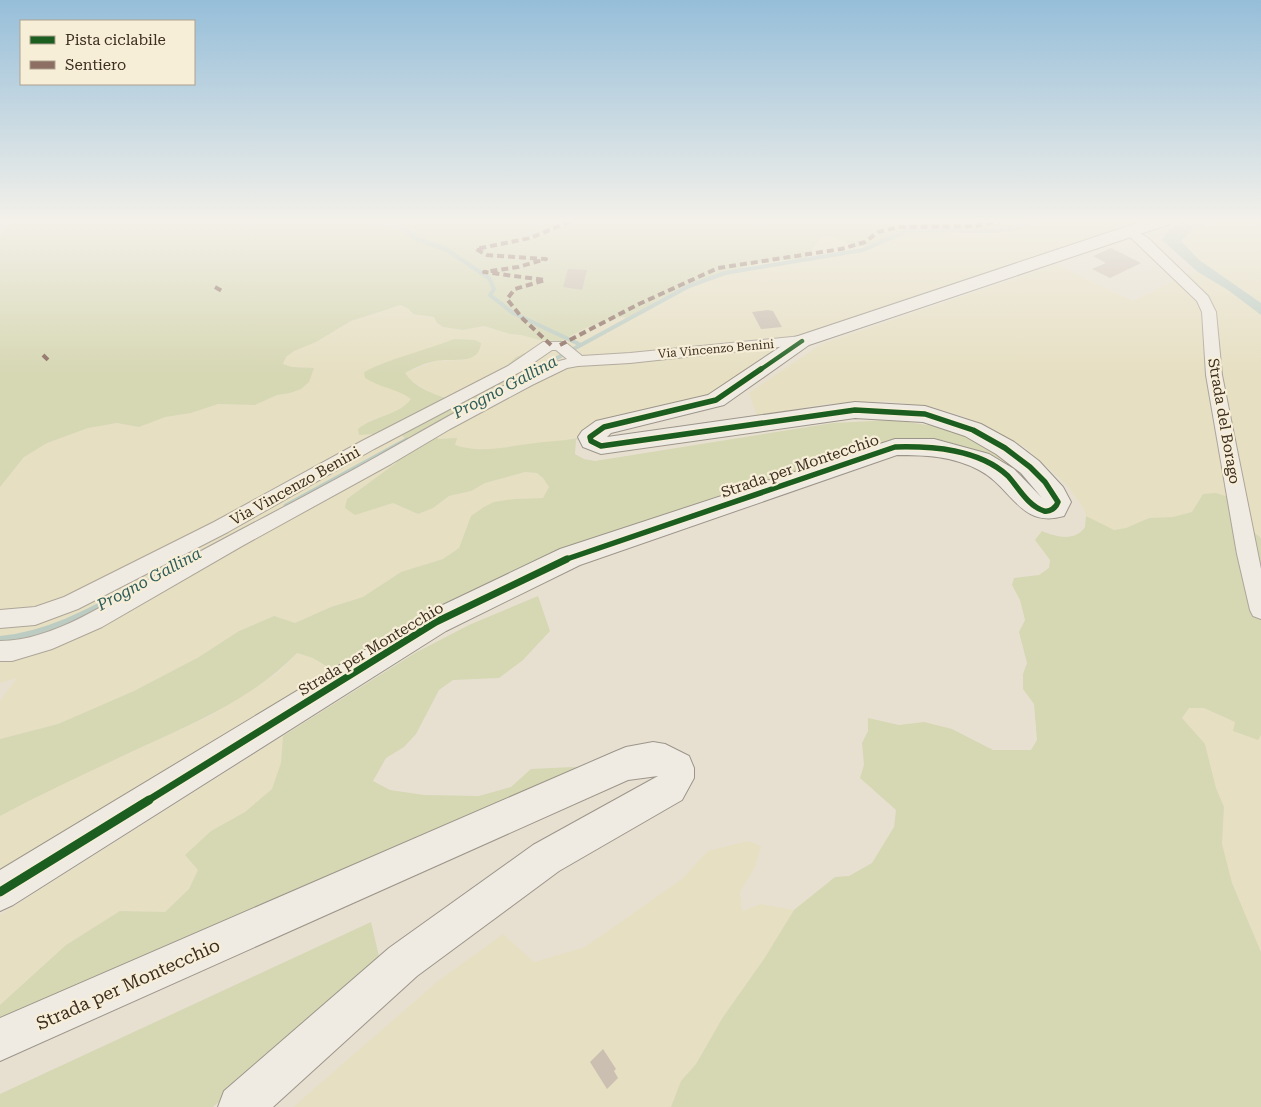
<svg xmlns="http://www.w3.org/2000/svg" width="1261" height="1107" viewBox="0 0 1261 1107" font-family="'Roboto Serif',serif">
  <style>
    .farmland { fill: #e6dfc2 }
    .green { fill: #d6d7b3 }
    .water { fill: #bcccc2 }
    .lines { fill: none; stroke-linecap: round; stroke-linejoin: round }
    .stream-far2 { stroke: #bcccc2; stroke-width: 4 }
    .stream-far1 { stroke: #bcccc2; stroke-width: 5 }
    .stream { stroke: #bcccc2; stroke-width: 6 }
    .building { fill: #cbbfb2 }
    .street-casing { stroke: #ada599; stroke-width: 2 }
    .secondary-casing { stroke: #9c958a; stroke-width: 2 }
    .street { fill: #efebe3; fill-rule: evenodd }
    .secondary { fill: #efebe3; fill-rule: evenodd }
    .quiet { stroke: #8d6e63; stroke-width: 4; stroke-dasharray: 7 4; stroke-linecap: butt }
    .cycleway-far3-casing { stroke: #f7eed8; stroke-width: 7 }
    .cycleway-far2-casing { stroke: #f7eed8; stroke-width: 8 }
    .cycleway-far1-casing { stroke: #f7eed8; stroke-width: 10 }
    .cycleway-casing { stroke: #f7eed8; stroke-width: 12 }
    .cycleway-far3 { stroke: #1b5e20; stroke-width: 4.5 }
    .cycleway-far2 { stroke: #1b5e20; stroke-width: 5.5 }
    .cycleway-far1 { stroke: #1b5e20; stroke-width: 7 }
    .cycleway { stroke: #1b5e20; stroke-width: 9 }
    .labels { text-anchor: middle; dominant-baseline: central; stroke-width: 4.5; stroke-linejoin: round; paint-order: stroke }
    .far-street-label { font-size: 12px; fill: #3d2e20; stroke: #f7eed8 }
    .street-label { font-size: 15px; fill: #3d2e20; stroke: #f7eed8 }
    .water-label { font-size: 16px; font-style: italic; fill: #2f5d5a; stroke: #f7eed8 }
    .near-street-label { font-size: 18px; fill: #3d2e20; stroke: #f7eed8 }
  </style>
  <rect width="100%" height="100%" fill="#e7e0d1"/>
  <!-- farmland -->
  <path class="farmland" d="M1046 220H1163L836 329 720 392 563 441 537 443 497 449H465L455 445 457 438 439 439 429 433 490 390 508 381 501 371 463 393 449 399 431 393 410 380 405 373 435 361 465 360 481 343 475 340 454 339 434 348 377 365 389 388 396 389 412 399 407 405 395 412 368 421 398 432 406 439 396 463 347 499 345 508 356 514 393 503 418 514 433 508 449 496 471 491 485 483 525 472 537 473 543 478 549 487 543 498 514 499 471 516 459 548 443 559 401 572 363 597 331 607 295 623 273 616 239 631 199 657 134 691 58 724 0 739V701L17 678 0 683V487L24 457 47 443 88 428 117 423 139 427 165 417 191 413 218 404 255 405 277 395 289 393 303 367H292L283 364 286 357 294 351 316 342 351 321 402 305 424 316 434 317 443 327 463 330 484 326 510 334 521 335 540 340 561 341 586 328 614 318 625 317 628 321 659 299 738 268 760 262 806 258 821 236 833 237 848 243 881 244 902 236 950 232 1004 233 1022 230Z
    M1215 220H1261V303L1199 260 1181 240 1192 230Z
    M1057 264 1133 301 1184 275 1198 272 1228 290 1261 315V538L1203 495 1192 512 1174 517 1149 518 1126 528 1114 530 1104 526 1086 516 1084 509 1068 486 1025 447 982 424 960 415 931 407 887 401 825 404 757 416 749 393 821 344Z
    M297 653 313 658 331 669 0 871V816L57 786 210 716 278 673Z
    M1189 708H1204L1235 722 1233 731 1258 739 1261 735V952L1232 883 1222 844 1224 807 1216 788 1205 744 1182 718Z
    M283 736 281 763 272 789 245 812 211 831 185 855 198 870 189 889 165 912 120 911 66 945 0 1005V915Z
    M748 841 761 846 755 867 740 892 742 911 761 904 794 910 764 959 723 1017 696 1064 681 1081 671 1107H293L438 981 503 934 534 962 585 947 682 879 708 851Z"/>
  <!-- green -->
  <path class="green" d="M11 220H1046L1022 230 1004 233 950 232 902 236 881 244 857 247 833 237 822 236 806 258 760 262 702 281 659 299 628 321 624 317 614 318 586 328 561 341 540 340 521 335 510 334 484 326 463 330 443 327 437 323 434 317 413 314 409 309 401 305 351 321 316 342 294 351 286 357 283 364 292 367 314 368 309 382 301 389 290 393 277 395 255 405 218 404 191 413 165 417 139 427 117 423 88 428 47 443 24 457 0 487V237Z
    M454 339 475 340 481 343C479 367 451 357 435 361 425 363 414 368 405 373 415 388 433 394 449 399L463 393 485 377 501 371 516 357 525 353 524 365 519 373 508 381 490 390 430 433 439 439 457 438 455 445C481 454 509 446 536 443 551 441 566 441 582 437L576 440 575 454 584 459 595 461 833 423 893 420 961 430 1012 456 1016 475 908 443 456 599 399 628 331 669 313 658 297 653C252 700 189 725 131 752 87 773 43 793 0 816V739L58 724 134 691 199 657 239 631 274 616 295 623 331 607 363 597 401 572 443 559 459 548 471 516 484 507 494 502 514 499 543 498 549 487 543 478 537 473 525 472 485 483 471 491 449 496 433 508 418 514 393 503 355 515 345 508 347 499 396 463 406 439 398 432 359 435 358 429C375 415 398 416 411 399 396 388 381 388 365 378L364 372C392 357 425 351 454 339Z
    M1216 493 1232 498 1240 521 1261 538V735L1258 740 1233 731 1235 722 1204 708H1189L1182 718 1205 744 1216 788 1224 807 1222 844 1232 883 1261 952V1107H671L681 1081 696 1064 723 1017 764 959 794 910 835 877 849 876 872 863 894 827 896 810 860 778 864 765 862 743 868 731V718L899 725 924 722 952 729 993 750H1031L1037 740 1034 704 1023 689V674L1027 663 1019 632 1025 620 1020 600 1012 585 1014 578 1039 575 1049 568 1050 560 1035 540 1042 531C1056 537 1075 542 1085 527L1086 516 1114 530 1126 528 1149 518 1173 517 1192 512 1203 494Z
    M538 596 550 631 523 660 499 678 453 680 439 690 416 734 404 747 386 758 373 781 390 790 424 795 479 796 511 787 531 769 573 767 601 770 0 1036V1005L66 945 120 911 165 912 189 889 198 870 185 855 211 831 245 812 272 789 281 763 283 736 415 653 469 625Z
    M371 922 381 965 213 1107H0V1094Z"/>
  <!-- water -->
  <path class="water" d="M1182 220H1215L1192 230 1181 241 1199 260 1261 303V315L1228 290 1198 272 1162 240 1169 229Z"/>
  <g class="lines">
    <!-- stream-far2 -->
    <path class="stream-far2" d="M365 220 394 226 407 231 417 239 447 250 489 278 494 289 490 295 513 313 581 345
      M535 370 689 286 725 273 863 250 908 230 991 231 1010 229 1036 220"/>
    <!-- stream-far1 -->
    <path class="stream-far1" d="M532 372 538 369
      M286 506 407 440"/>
    <!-- stream -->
    <path class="stream" d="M0 639C51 634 94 609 139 585"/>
  </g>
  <!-- building -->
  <path class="building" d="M1111 248 1141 263 1110 278 1092 269 1106 263 1093 256Z
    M568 269 587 270 582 290 563 287Z
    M768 310 773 311 782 327 761 329 752 312Z
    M603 1049 616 1069 614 1071 618 1078 607 1089 590 1062Z"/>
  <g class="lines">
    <!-- street casing -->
    <g class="street-casing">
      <path id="street" d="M1131 228 1148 238 1208 296 1216 312 1222 375 1261 569V619L1253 616 1250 610 1237 554 1206 375 1202 312 1197 301 1125 232Z
        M802 336 807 338 810 341 807 344 630 363 578 366 567 368 532 385 450 429 391 464 242 546 102 627 52 649 12 661H0V641C53 641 110 601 155 576 229 535 305 497 378 456 417 434 455 412 494 391 517 379 541 365 567 359L556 350H552L520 372 374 449 228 532 78 609 35 625 0 628V610L35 607 64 597 214 522 362 441 508 366 543 342H565L582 356 630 353Z"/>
    </g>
    <!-- secondary casing -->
    <g class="secondary-casing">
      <path id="secondary" d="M1146 220H1172L1170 224 809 345 724 405 611 433 607 437 855 402 925 406 981 424 1014 442 1039 461 1063 487 1071 502 1064 516C1020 529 1012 487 979 470 952 456 926 455 897 455L580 565 446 631 13 905 0 911V870L426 613 560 549 895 439H934L989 454 1014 469 1042 498 1021 473 996 454 965 436 923 422 855 418 601 454 583 447 578 437 582 431 596 421 708 395 795 337Z
        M653 742 665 744 689 756 694 768V778L682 800 559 871 417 976 273 1107H218L224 1091 389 948 533 845 658 776 628 780 0 1061V1018L614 752 626 747Z"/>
    </g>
    <!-- street -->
    <use href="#street" class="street"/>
    <!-- secondary -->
    <use href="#secondary" class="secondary"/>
    <!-- quiet -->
    <path class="quiet" d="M215 287 224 292
      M551 345 523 319 507 299 515 289 545 280 484 272 518 267 546 259 487 255 476 249 530 238 574 220
      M560 345 639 304 718 268 841 249 865 242 878 232 899 227 975 226 1005 220
      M43 355 50 362"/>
    <!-- cycleway-far3 casing -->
    <g class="cycleway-far3-casing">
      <path id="cycleway-far3" d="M760 370 802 341"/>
    </g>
    <!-- cycleway-far2 casing -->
    <g class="cycleway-far2-casing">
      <path id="cycleway-far2" d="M564 560 895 447C932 446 979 449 1008 476 1018 487 1028 506 1044 511 1050 512 1056 508 1058 502L1045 482 1030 467 1005 448 973 430 925 414 855 410 601 446 591 441 590 437 604 427 716 400 761 369"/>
    </g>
    <!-- cycleway-far1 casing -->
    <g class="cycleway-far1-casing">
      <path id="cycleway-far1" d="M147 801 436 622 567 559"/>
    </g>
    <!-- cycleway casing -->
    <g class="cycleway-casing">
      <path id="cycleway" d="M0 892 149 800"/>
    </g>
    <!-- cycleway-far3 -->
    <use href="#cycleway-far3" class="cycleway-far3"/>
    <!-- cycleway-far2 -->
    <use href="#cycleway-far2" class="cycleway-far2"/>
    <!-- cycleway-far1 -->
    <use href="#cycleway-far1" class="cycleway-far1"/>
    <!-- cycleway -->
    <use href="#cycleway" class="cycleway"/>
  </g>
  <!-- sky -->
  <linearGradient id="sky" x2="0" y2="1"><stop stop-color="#96bed9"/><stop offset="0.59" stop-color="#f4f1ea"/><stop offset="1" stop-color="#f4f1ea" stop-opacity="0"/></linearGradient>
  <rect width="1261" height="375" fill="url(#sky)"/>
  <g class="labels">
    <!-- far-street labels -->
    <g class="far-street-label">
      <text transform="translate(716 349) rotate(-5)">Via Vincenzo Benini</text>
    </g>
    <!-- street labels -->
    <g class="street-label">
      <text transform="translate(1224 421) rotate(80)">Strada del Borago</text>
      <text transform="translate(800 466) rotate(-19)">Strada per Montecchio</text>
      <text transform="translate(295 486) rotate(-29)">Via Vincenzo Benini</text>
      <text transform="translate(371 649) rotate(-31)">Strada per Montecchio</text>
    </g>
    <!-- water labels -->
    <g class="water-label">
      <text transform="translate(505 387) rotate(-28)">Progno Gallina</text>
      <text transform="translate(149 579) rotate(-28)">Progno Gallina</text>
    </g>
    <!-- near-street labels -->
    <g class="near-street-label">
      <text transform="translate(128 984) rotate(-24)">Strada per Montecchio</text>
    </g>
  </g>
  <!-- legend -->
  <rect x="20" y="20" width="175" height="65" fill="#f7eed8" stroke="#ada18e"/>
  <rect x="30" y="36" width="25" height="8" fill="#1b5e20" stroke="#ada18e"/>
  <text x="65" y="45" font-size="15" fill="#3d2e20">Pista ciclabile</text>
  <rect x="30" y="61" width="25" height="8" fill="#8d6e63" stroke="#ada18e"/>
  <text x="65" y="70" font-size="15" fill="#3d2e20">Sentiero</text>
</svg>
